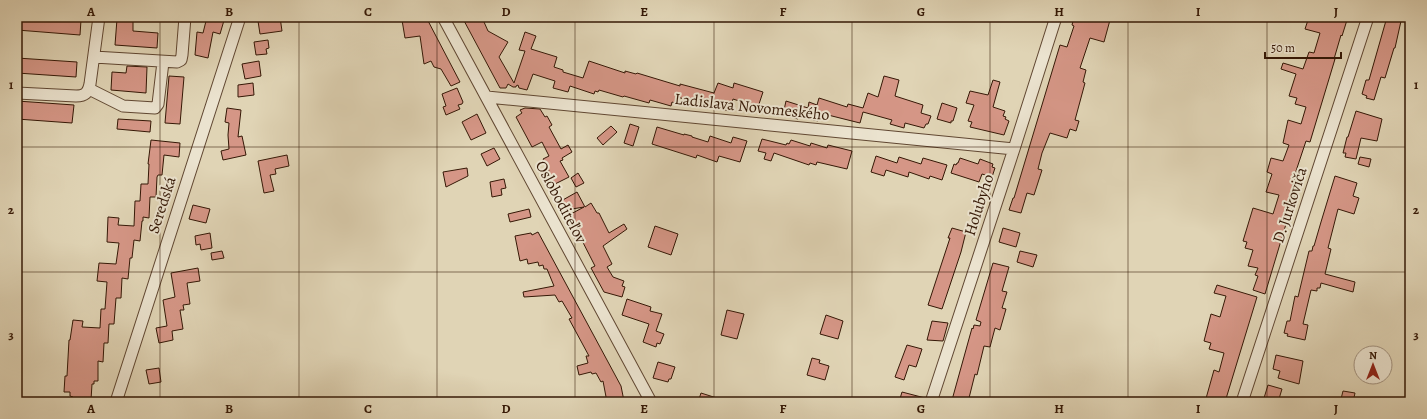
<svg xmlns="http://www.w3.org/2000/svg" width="1427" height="419" viewBox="0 0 1427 419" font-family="Alegreya,serif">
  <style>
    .building { fill: #d59686; stroke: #351806 }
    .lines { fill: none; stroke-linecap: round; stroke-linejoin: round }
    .minor-casing { stroke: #604732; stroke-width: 13 }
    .minor { stroke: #ebe3cf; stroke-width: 11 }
    .grid { fill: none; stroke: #351806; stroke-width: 1; stroke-opacity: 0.55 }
    .labels { text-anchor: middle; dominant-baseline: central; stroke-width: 4; stroke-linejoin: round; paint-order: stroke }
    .street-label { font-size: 16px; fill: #351806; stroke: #ebe3cf }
    .neatline { fill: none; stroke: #351806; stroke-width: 1.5 }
    .grid-label { font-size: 13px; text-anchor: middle; font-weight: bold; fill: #351806 }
  </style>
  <rect width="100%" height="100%" fill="#e0d4b5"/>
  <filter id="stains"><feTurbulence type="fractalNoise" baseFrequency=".005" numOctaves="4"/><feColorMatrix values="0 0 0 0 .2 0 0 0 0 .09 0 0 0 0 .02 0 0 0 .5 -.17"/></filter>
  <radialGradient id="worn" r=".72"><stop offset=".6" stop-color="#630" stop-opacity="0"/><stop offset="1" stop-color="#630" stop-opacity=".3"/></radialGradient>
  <!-- building -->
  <path class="building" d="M17 17H42L81 20 80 35 17 30Z
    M207 17H225L220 34 213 32 208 58 195 55 197 32 203 33Z
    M280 17 282 31 260 34 258 21Z
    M418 17H426L460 82 451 86 441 69 434 67 431 61 424 64 420 36 405 38 402 20Z
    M462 17H491L484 22 488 31 508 42 499 57 514 83 525 51 519 50 525 32 536 36 531 49 557 57 554 67 563 70V72L583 78 589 61 625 73V71L636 74 637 73 680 86V84L714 93 718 83 733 88 734 83 763 92 758 107 733 99 729 111 677 97 675 103 672 102 671 106 650 100 649 103 624 96 623 97 599 90 598 92 595 91 594 94 570 86 568 92 553 88 555 81 533 74 527 90 519 88 518 85 516 86V87H513L508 84 506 88H500Z
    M1074 17H1099L1110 20 1104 42 1090 38 1080 68 1086 70 1083 82 1085 83 1075 120 1079 121 1076 131 1070 129 1067 138 1050 133 1042 153 1038 169 1042 170 1034 195 1027 193 1021 213 1009 210 1013 198H1014L1060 45 1067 47 1074 26 1072 25Z
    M1309 17H1335L1347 20 1342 36 1341 35 1334 59H1335L1310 142 1306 141 1296 171 1291 193 1295 194 1265 294 1253 290 1258 276 1255 275 1258 268 1248 266 1253 250 1245 248 1247 242 1243 241 1253 208 1273 214 1279 195 1266 192 1272 174 1267 172 1271 158 1283 161 1289 145 1283 143 1288 120 1301 124 1306 107 1295 104 1297 98 1289 96 1296 74 1281 69 1283 63 1303 69 1309 52 1314 53 1320 33 1305 29Z
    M1387 17 1401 21 1395 48H1394L1385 78 1381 77 1374 100 1366 98 1367 96 1362 94 1366 80H1369Z
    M117 19 133 20V31L158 33 157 48 115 45Z
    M268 40 269 48 266 49 267 54 256 55 254 42Z
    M17 58 77 62 76 77 17 73Z
    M259 61 261 76 245 79 242 64Z
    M127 66 147 67 146 93 111 90 112 72 126 73Z
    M169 76 184 77 180 124 165 123Z
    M884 76 899 80 895 96 923 105 921 113 931 116 928 124H926L924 128 905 123 904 128 890 124 892 120 863 112 860 123 820 113 818 121 799 116 798 119 785 115 786 110H784L786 101 808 108 809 102 817 105 819 98 847 107 848 104 863 108 868 93 878 97Z
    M993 80 1000 82 993 107 1005 111 1003 116 1006 117 1005 119 1009 121 1004 135 970 127 972 122 968 121 974 105 966 103 970 91 988 95Z
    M253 83 254 95 238 97V85Z
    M457 88 463 102 462 104 458 105 460 109 446 115 443 107 446 106 442 94Z
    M17 101 74 105 72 123 17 119Z
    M942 103 957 108 953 121H951V123L937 119Z
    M227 108 241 110 238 137 242 136 246 155 223 160 221 151 229 149 228 135 229 123 225 122Z
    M525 108 540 109 545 117 547 116 552 125 549 127 561 149 568 145 572 152 562 158 563 160 560 161 569 177 553 185 546 173 549 171 543 159 549 156 542 142 532 147 516 117 522 113 520 110Z
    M1356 111 1382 119 1377 141 1361 138 1356 159 1345 157 1346 153H1343L1347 137H1348Z
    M477 114 486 133 471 140 462 122Z
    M118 119 151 121 150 132 117 129Z
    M630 124 639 127 633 146 624 143Z
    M611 126 617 132 603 145 597 138Z
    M657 127 684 135V134L692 136V137L708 142 710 136 731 143 733 137 747 141 740 162 719 156 717 162 697 155 696 158 652 144Z
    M762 139 786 145 787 143 789 144 791 140 810 146 811 143 827 148 828 145 852 151 847 169 817 162 816 165 810 163 809 165 774 153 771 161 764 159 766 153 758 151Z
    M151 140 180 143 179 157 164 155 162 175H158L157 177 156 197H150L149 218 143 217V221H142L140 241 134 240 132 258H130L128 279 122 278 121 298H116L114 324H109L108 343H104L103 362 98 361V381H94V384H92L91 400 81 399V402H73V397L70 396V392H64L65 376H67L69 340H70L73 320 83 321 82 327 100 328 101 309H105L107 282 97 281 99 263 116 264 119 243 107 242 108 217 119 218 118 225 134 226 135 201H140L141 184H148L149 164H148Z
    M494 148 500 159 487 166 481 154Z
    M287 155 289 166 275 169 276 174 270 175 274 191 264 193 258 161Z
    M876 156 897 163 899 157 921 164 923 158 947 165 942 180 930 176 929 179 909 172 908 177 886 170 884 176 871 172Z
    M1360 157 1371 159 1369 167 1358 164Z
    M960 158 978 164 980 159 993 164 992 167 995 168 992 177 982 174 979 182 951 173 954 164 956 165 957 163H958Z
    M467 168 468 176 446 187 443 172Z
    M578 173 584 183 576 187 571 178Z
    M1335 176 1357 183 1353 196 1359 198 1354 214 1338 209 1328 248 1331 249 1325 274 1355 282 1353 292 1321 283 1320 288H1317V291L1311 290 1303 324 1308 325 1305 340 1287 336 1288 334 1284 333 1287 321H1290L1295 296 1298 297 1309 251H1312L1313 246H1314L1321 222Z
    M504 179 506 188 501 189 502 195 492 197 490 182Z
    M577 192 585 207 591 203 597 213H599L609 233 624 224 627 229 603 246 612 264 607 267 613 277 624 281 622 286 625 287 622 297 604 292 591 268 595 266 569 215 584 207 566 210 561 201Z
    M193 205 210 209 206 223 189 219Z
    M529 209 531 217 510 222 508 214Z
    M655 226 678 234 671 255 648 247Z
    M952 228 966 232 961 252 942 309 928 305 950 238H948Z
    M1003 228 1020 233 1016 247 999 242Z
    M538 232 621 386 624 401 607 402 603 381 601 382 596 373 592 374 591 372 579 375 577 366 588 363 586 356H589L569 319 572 318 562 301 559 302 555 295 524 297 523 292 554 286 547 269H544L543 265 539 266 538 262 528 264 527 259 520 261 515 236 531 233 532 235Z
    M210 233 212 248 201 250 200 244 196 245 195 236Z
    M222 251 224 258 212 260 211 253Z
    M1020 251 1037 255 1033 267 1017 262Z
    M993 263 1009 267 1002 291 1007 292 1002 308 1006 309 1000 330 995 328 990 347 984 346 977 375 975 374 968 402H957L952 400 972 328 973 329 974 325 980 326 981 322 976 320Z
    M198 268 200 281 187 283 190 304 183 305 184 310H180L183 329 172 331 173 340 159 343 156 328 167 326 163 300 175 297 171 273Z
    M1217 285 1257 297 1225 402H1205L1214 370 1219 372 1224 353 1209 349 1211 343 1204 341 1211 314 1220 317 1226 296 1214 293Z
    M627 299 651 307 650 311 662 314 656 331 664 334 660 344 657 343 656 347 643 342 649 324 622 315Z
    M727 310 744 314 737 339 721 335Z
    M826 315 843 321 838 339 820 334Z
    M932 321 948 323 943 341 927 340Z
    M907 345 922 349 916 367 909 365 904 380 895 377Z
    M1276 355 1303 361 1299 384 1278 378 1280 371 1273 369Z
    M812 358 820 360 819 363 829 366 825 380 807 375Z
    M658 362 675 367 671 379H669L668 382 653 378Z
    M159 368 161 382 149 384 146 370Z
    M1268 385 1282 389 1278 402H1270V400L1264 398Z
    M1343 391 1355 393 1353 402 1341 399Z
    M902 392 925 398 924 402H899Z
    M701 393 723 400V402H698Z"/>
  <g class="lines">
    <!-- minor casing -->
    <g class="minor-casing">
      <path id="minor" d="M443 17 651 402
        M94 57 177 62 181 60 182 55 185 17
        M89 89 123 106 155 108 158 104 163 62
        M17 93 76 96C85 96 88 93 90 84L99 17
        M487 97 1014 149
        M116 402 240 17
        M931 402 1014 149 1056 17
        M1242 402 1368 17"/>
    </g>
    <!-- minor -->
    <use href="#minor" class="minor"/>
  </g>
  <!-- grid -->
  <path class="grid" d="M160 17V402M299 17V402M437 17V402M575 17V402M714 17V402M852 17V402M990 17V402M1128 17V402M1267 17V402M17 147H1410M17 272H1410"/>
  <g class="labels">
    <!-- street labels -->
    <g class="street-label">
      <text transform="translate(752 107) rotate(6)">Ladislava Novomeského</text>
      <text transform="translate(561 202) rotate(62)">Osloboditeľov</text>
      <text transform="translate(162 205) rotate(-72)">Seredská</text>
      <text transform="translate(979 205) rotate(-72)">Holubyho</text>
      <text transform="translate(1290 205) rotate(-72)">D. Jurkoviča</text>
    </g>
  </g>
  <!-- margin -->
  <rect width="1427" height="419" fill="none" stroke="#e0d4b5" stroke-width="44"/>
  <!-- north arrow -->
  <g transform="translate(1373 365)"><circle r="19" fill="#ebe3cf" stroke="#a2927f"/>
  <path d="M0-3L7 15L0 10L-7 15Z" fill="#8f2418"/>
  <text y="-6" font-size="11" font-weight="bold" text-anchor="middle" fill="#351806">N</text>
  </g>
  <!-- scale -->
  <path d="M1265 52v6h76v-6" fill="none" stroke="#351806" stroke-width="2"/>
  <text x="1271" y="52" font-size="12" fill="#351806" stroke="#ebe3cf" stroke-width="3" paint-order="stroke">50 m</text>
  <rect x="22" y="22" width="1383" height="375" class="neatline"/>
  <g class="grid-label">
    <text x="91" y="16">A</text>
    <text x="229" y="16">B</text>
    <text x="368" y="16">C</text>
    <text x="506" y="16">D</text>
    <text x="644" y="16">E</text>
    <text x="783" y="16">F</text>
    <text x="921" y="16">G</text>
    <text x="1059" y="16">H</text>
    <text x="1198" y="16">I</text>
    <text x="1336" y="16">J</text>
    <text x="11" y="89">1</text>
    <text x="1416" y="89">1</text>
    <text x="11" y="214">2</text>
    <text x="1416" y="214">2</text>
    <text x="11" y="339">3</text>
    <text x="1416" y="339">3</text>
    <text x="91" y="413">A</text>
    <text x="229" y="413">B</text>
    <text x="368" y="413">C</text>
    <text x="506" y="413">D</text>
    <text x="644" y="413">E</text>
    <text x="783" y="413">F</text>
    <text x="921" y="413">G</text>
    <text x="1059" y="413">H</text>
    <text x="1198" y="413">I</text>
    <text x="1336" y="413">J</text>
  </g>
  <rect width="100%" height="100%" filter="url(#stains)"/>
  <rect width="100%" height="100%" fill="url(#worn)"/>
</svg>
